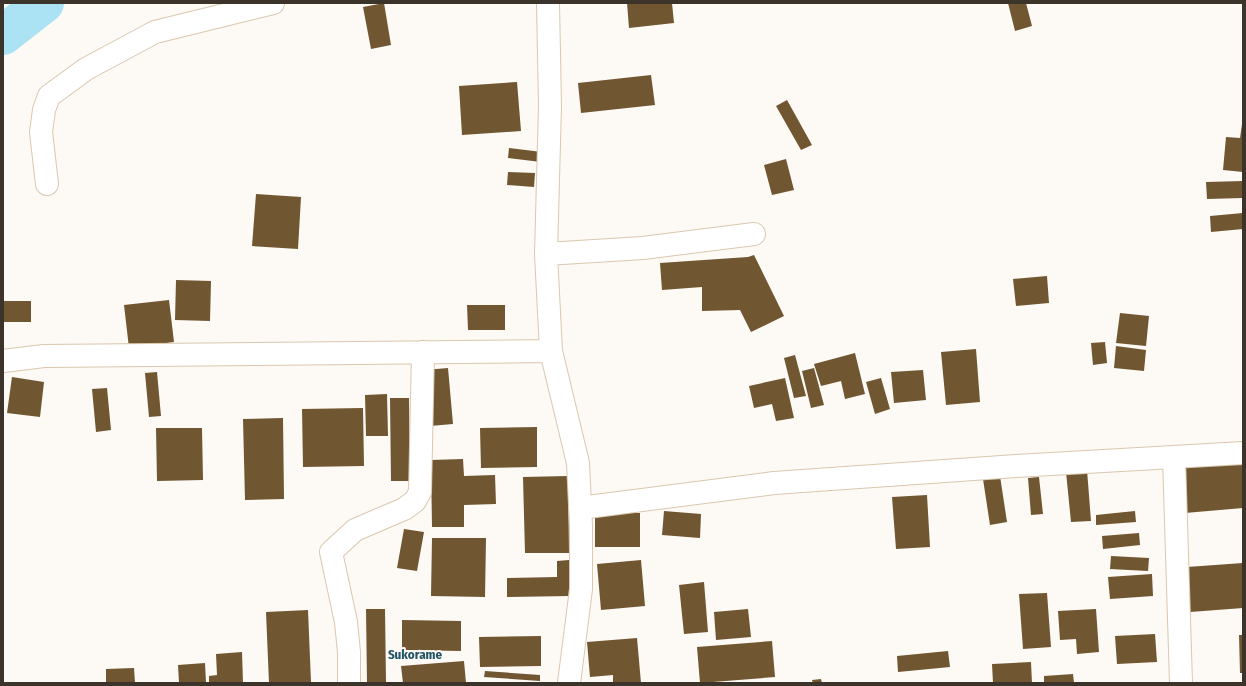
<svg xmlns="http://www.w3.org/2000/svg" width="1246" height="686" viewBox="0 0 1246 686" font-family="'Fira Sans Condensed',sans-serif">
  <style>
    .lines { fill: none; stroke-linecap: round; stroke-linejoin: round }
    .river { stroke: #abe3f5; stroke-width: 40 }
    .building { fill: #705631 }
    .minor-casing { stroke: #dac7ae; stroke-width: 24 }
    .minor { stroke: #fff; stroke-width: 22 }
    .labels { text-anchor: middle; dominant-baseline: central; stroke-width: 4; stroke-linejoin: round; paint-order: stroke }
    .quarter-label { font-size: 13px; font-weight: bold; fill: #225665; stroke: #fdf9f4 }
  </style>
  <rect width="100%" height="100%" fill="#fdf9f4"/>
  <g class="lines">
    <!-- river -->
    <path class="river" d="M3 35 44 3"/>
  </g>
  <!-- building -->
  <path class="building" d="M384 3 391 45 371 49 363 7Z
    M627 3H672L674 23 629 28Z
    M1008 3H1026L1032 26 1015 31Z
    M651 75 655 105 581 113 578 83Z
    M517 82 521 131 462 135 459 86Z
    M787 100 812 145 801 150 776 106Z
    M1242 124 1243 172 1223 170 1226 137 1240 138Z
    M509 148 542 152 541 162 508 158Z
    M786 159 794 190 772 195 764 165Z
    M508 172 535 173 534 187 507 185Z
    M1243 181V198L1207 199 1206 182Z
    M256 194 301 197 298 249 252 246Z
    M1243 213V229L1211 232 1210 216Z
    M754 255 784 316 751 332 740 310 702 311V287L662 290 660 263 748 257Z
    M1047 276 1049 303 1016 306 1013 279Z
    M176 280 211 281 210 321 175 320Z
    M169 300 174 342 129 348 124 305Z
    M3 301H31V322H3Z
    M467 305H505V330H468Z
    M1120 313 1149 316 1146 346 1116 343Z
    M1105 342 1107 363 1093 365 1091 343Z
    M1116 346 1146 350 1144 371 1114 368Z
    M976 349 980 402 946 405 941 352Z
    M855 353 865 394 845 399 841 381 821 386 814 364Z
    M795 355 806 396 794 398 784 358Z
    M448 368 453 424 430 426 425 370Z
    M814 368 824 405 811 408 802 371Z
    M923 370 926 400 894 403 891 372Z
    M157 372 161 416 149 417 145 373Z
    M12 377 44 382 40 417 7 413Z
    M785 378 794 418 776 421 772 404 754 408 749 386Z
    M881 378 890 409 875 414 866 382Z
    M107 388 111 430 96 432 92 389Z
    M387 394 388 436H366L365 395Z
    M390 398H409L410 481H391Z
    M363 408 364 466 303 467 302 409Z
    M283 418 284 499 245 500 243 419Z
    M537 427V467L481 468 480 428Z
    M156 428H202L203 480 157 481Z
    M463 459 464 476 495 475 496 504 464 505V527H432L431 460Z
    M1243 459V508L1185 513 1181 464Z
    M1087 470 1091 521 1071 522 1066 472Z
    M568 476 569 553H525L523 477Z
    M1000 476 1007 522 990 525 983 479Z
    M1039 477 1043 514 1031 515 1028 478Z
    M927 495 930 547 896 549 892 497Z
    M664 511 701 514 700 538 662 535Z
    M1135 511 1136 522 1096 525V515Z
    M595 513H640V547H595Z
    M404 529 424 532 417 571 397 568Z
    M1139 533 1140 545 1103 549 1102 536Z
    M432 538H486L485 597 431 596Z
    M1111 556 1149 558 1148 571 1110 569Z
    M569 560 570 596 507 597V578L557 577V561Z
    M641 560 645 606 601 610 597 564Z
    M1243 563V608L1190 612 1187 567Z
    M1152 574 1153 596 1110 599 1108 577Z
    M704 582 708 632 684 634 679 585Z
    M1047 593 1051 647 1023 649 1019 594Z
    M366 609H385L386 683H367Z
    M748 609 751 637 716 640 714 612Z
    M1096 609 1099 652 1077 654 1076 639 1060 640 1058 611Z
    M308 610 311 682 269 683 266 612Z
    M402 620 461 621V651L402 650Z
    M1155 634 1157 662 1117 664 1115 636Z
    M1239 635H1243V673H1240Z
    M541 636V666L480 667 479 637Z
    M637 638 641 683H613V675L590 677 587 642Z
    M772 641 775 677 700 683 697 647Z
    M948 651 950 667 898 672 897 656Z
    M242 652 243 683H209V676L217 675 216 654Z
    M464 661 466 683H403L401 666Z
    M1031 662 1032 683H993L992 664Z
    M205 663 206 683H179L178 665Z
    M134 668 135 683H106V669Z
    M485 671 540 675V681L484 677Z
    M1073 674 1074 683H1044V676Z
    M821 679 822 683H813L812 680Z"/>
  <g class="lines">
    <!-- minor casing -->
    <g class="minor-casing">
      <path id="minor" d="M548 3 550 106 546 254 551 351 578 463 581 526V589L569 683
        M47 184 41 132 44 110 49 96 86 69 155 32 273 3
        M546 254 643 248 754 234
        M3 361 44 356 551 351
        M1174 457 1181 683
        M580 508 774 483 1016 466 1243 453
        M349 683V652L346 622 331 552 355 530 404 509 415 501 420 492 423 352"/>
    </g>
    <!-- minor -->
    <use href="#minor" class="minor"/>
  </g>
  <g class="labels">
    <!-- quarter labels -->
    <g class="quarter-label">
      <text x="415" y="654">Sukorame</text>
    </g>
  </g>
  <!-- border -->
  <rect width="1246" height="686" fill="none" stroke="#3c342b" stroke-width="8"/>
</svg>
